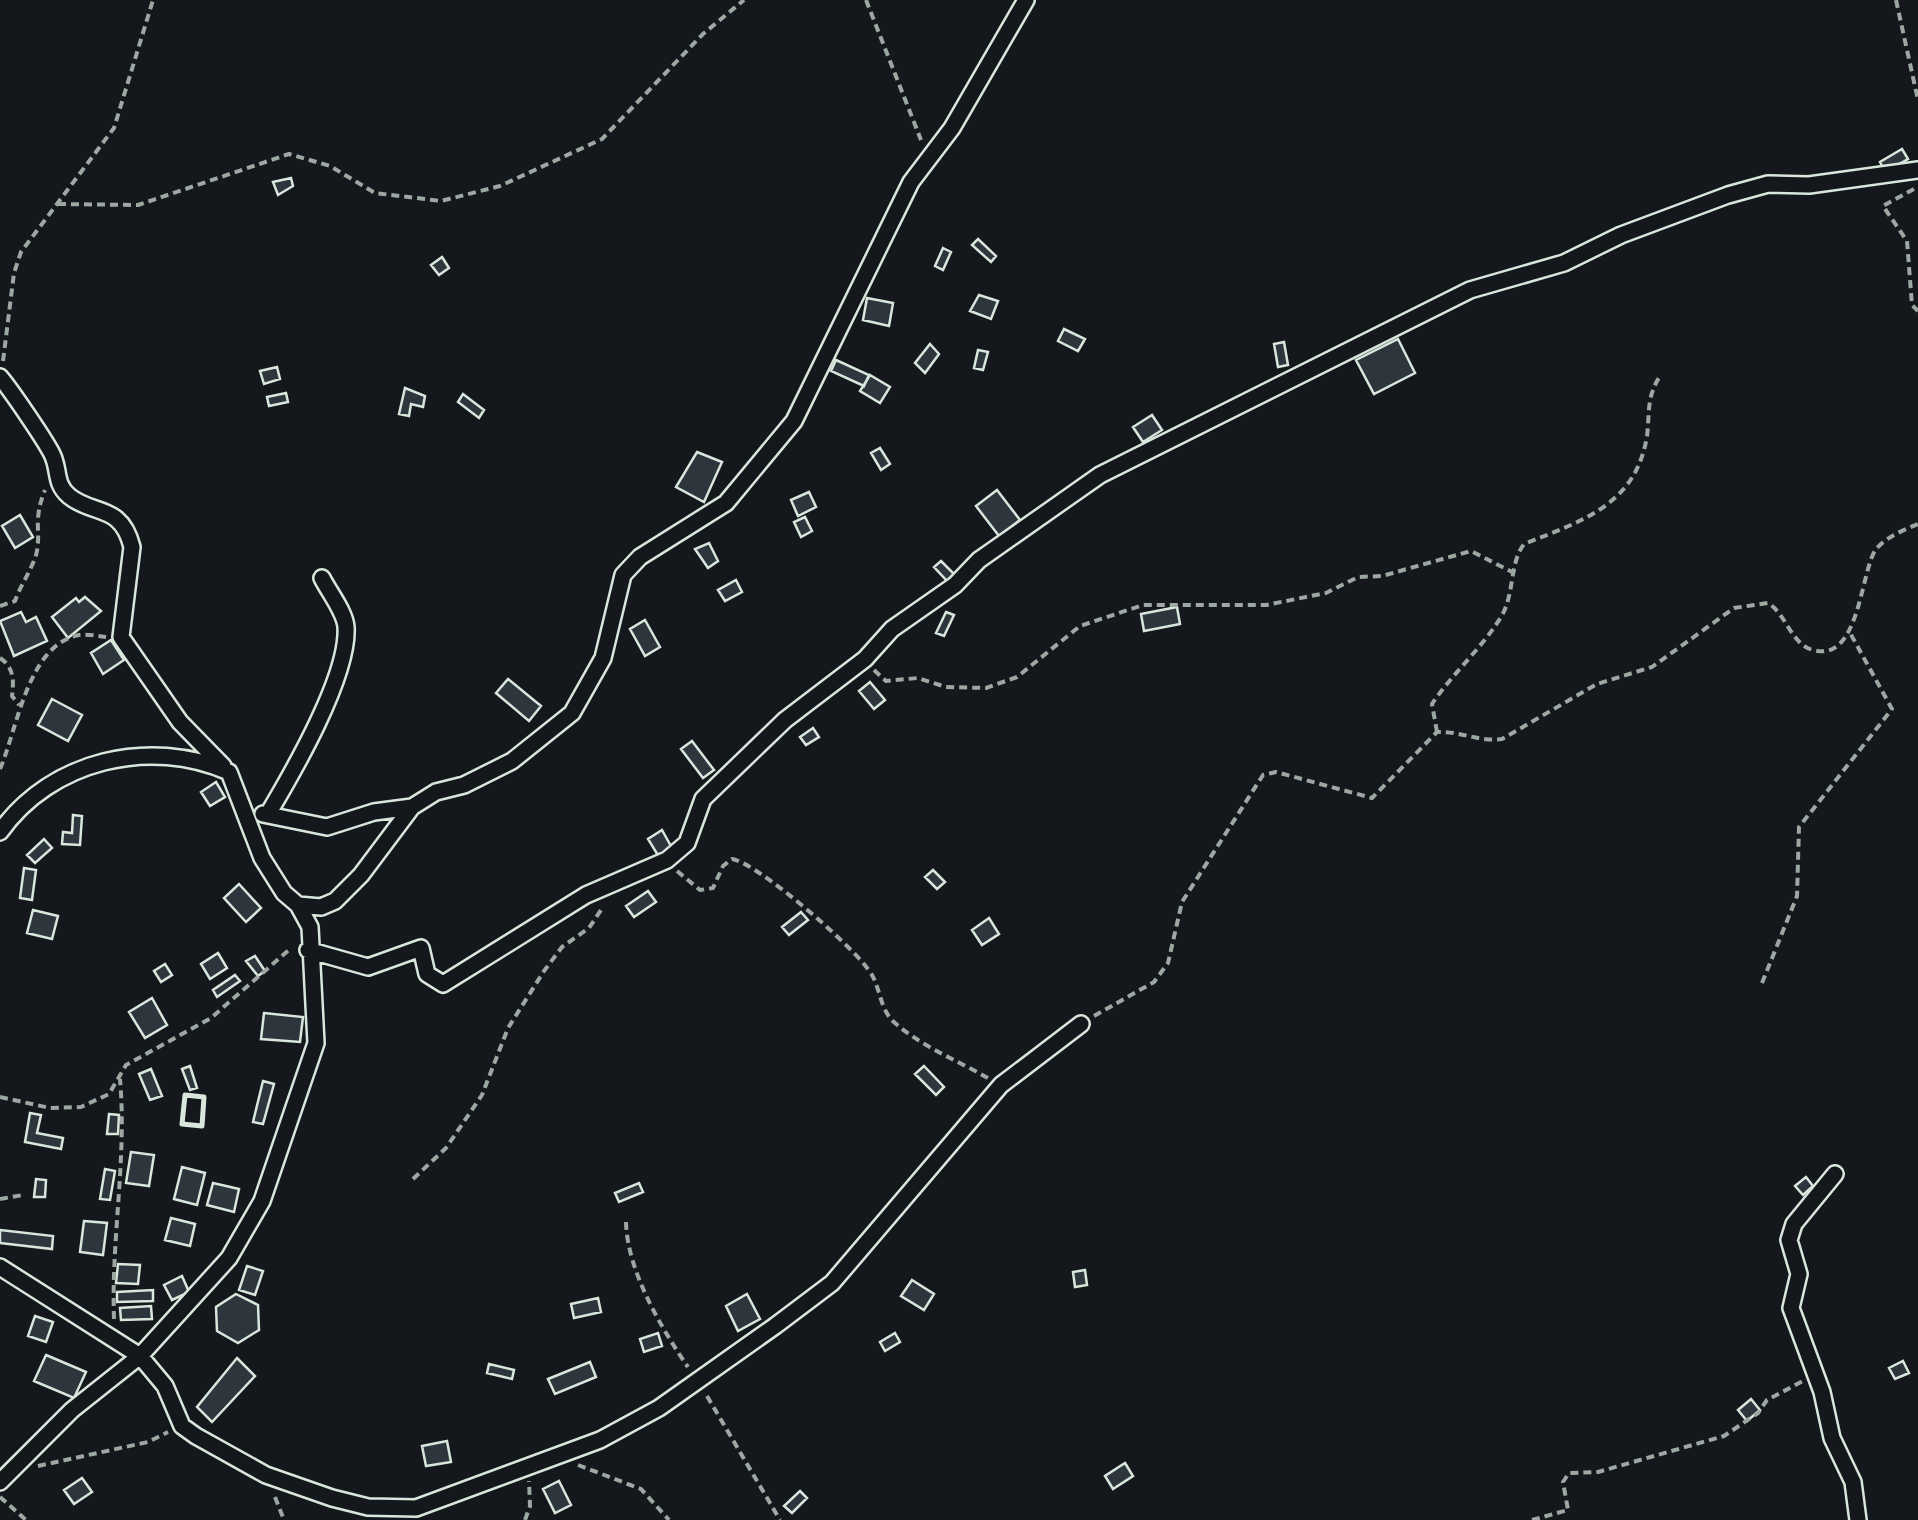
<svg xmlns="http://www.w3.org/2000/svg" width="1918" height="1520" viewBox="0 0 1918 1520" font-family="'Crimson Pro',serif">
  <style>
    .building { fill: #2c363c; stroke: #d8e6dc; stroke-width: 2.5 }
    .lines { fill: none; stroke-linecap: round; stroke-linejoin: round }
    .street-casing { stroke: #d8e6dc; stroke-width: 20 }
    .path { stroke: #9da8a2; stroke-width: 4; stroke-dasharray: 8 5; stroke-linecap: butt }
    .street { stroke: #14181c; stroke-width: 15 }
    .wall { stroke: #d8e6dc; stroke-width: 5 }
  </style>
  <rect width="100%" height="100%" fill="#14181c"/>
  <!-- building -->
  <path class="building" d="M1902 149 1908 159 1885 172 1880 162Z
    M291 178 293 186 278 195 273 182Z
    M978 239 996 256 991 262 972 245Z
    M943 248 951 252 943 270 935 266Z
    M442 257 449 268 439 275 431 265Z
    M979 295 998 301 991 319 970 311Z
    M867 298 893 303 889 326 863 320Z
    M1064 329 1085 339 1078 351 1058 341Z
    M1398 339 1415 373 1374 394 1356 360Z
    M1284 342 1288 365 1278 367 1274 344Z
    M930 344 939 354 925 373 915 363Z
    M978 350 988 352 983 370 974 368Z
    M836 360 869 375 864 386 831 371Z
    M277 367 280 379 264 384 260 371Z
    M870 375 890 387 880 403 860 391Z
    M405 388 425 396 423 407 411 404 409 416 399 414Z
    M286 393 288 402 269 406 267 397Z
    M463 394 484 410 479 418 458 402Z
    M1152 415 1162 430 1143 442 1133 427Z
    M880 448 890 464 881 470 871 453Z
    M697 452 722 462 704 502 676 487Z
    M997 490 1020 520 999 536 976 506Z
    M809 492 816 507 798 516 791 500Z
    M20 515 33 537 15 548 2 526Z
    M805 517 812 531 801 537 794 522Z
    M709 543 718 561 708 568 695 549Z
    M941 561 956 576 949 583 934 567Z
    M736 580 742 592 725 601 718 590Z
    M85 597 101 611 68 638 52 617 76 598 79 602Z
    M1177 607 1180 624 1144 631 1141 614Z
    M21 612 26 622 36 617 47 641 14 656 0 621Z
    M946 612 954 615 944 636 936 633Z
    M645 620 660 647 645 656 630 629Z
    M111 640 124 660 103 674 91 653Z
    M508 679 541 706 529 721 496 693Z
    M870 682 885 700 874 709 859 691Z
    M52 699 82 715 68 741 38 725Z
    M813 728 819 737 806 745 800 737Z
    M692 741 714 770 703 778 681 749Z
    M216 782 225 797 210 806 201 792Z
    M73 815 82 816 80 845 62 844 63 832 72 833Z
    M662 830 672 848 659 857 648 839Z
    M44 839 52 848 35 863 27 855Z
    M24 868 36 870 32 900 20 898Z
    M933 870 945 882 937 889 925 877Z
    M239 884 261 908 246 922 224 898Z
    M648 891 656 902 634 917 626 906Z
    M33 910 58 916 52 939 27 933Z
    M801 912 808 920 789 935 782 927Z
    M989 918 999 934 982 945 972 930Z
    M218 953 227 968 210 979 201 964Z
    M255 956 265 971 258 976 246 961Z
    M165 964 172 975 161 982 154 971Z
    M235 975 240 981 217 997 213 990Z
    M152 998 167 1025 145 1038 129 1012Z
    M264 1013 303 1017 300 1042 261 1039Z
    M190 1066 197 1088 190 1090 182 1069Z
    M924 1066 944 1087 936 1095 915 1074Z
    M151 1069 162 1096 150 1100 139 1074Z
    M263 1081 274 1084 263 1124 253 1122Z
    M30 1113 41 1115 37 1133 63 1138 61 1149 25 1142Z
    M109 1114 119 1115 118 1134H107Z
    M131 1152 154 1155 149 1186 126 1183Z
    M182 1167 205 1173 197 1205 174 1199Z
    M105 1169 115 1171 110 1200 100 1199Z
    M1806 1177 1813 1186 1803 1195 1795 1186Z
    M36 1179 46 1180 45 1197H34Z
    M213 1183 239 1189 234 1212 207 1205Z
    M639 1183 643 1192 619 1202 615 1193Z
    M171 1218 195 1224 190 1246 165 1240Z
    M84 1221 107 1223 103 1255 80 1252Z
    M0 1230 53 1236 52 1249 0 1243Z
    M118 1264 140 1265 138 1284 116 1283Z
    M247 1266 263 1271 255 1295 239 1290Z
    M1085 1270 1087 1285 1075 1287 1073 1272Z
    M182 1276 189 1292 172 1300 164 1285Z
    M912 1280 934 1294 924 1310 901 1296Z
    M153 1290V1301L117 1302V1292Z
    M236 1294 258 1305 259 1330 238 1343 217 1331 216 1307Z
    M747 1294 760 1319 738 1331 726 1306Z
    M598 1298 601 1312 574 1318 571 1304Z
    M151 1306 152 1319 121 1320 120 1308Z
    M35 1316 53 1322 46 1342 28 1336Z
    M658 1333 662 1346 644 1352 640 1339Z
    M895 1333 900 1342 885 1351 880 1342Z
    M46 1355 86 1372 74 1398 34 1381Z
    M237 1358 255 1376 212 1422 197 1407Z
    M1903 1361 1909 1373 1895 1379 1889 1368Z
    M590 1362 596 1377 555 1394 548 1379Z
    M489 1364 514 1370 512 1379 487 1373Z
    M1751 1399 1760 1410 1747 1421 1738 1410Z
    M447 1441 451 1462 426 1466 422 1446Z
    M1125 1463 1133 1476 1113 1489 1105 1476Z
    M82 1478 92 1492 74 1504 64 1490Z
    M559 1481 571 1505 555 1513 543 1489Z
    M800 1491 807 1498 792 1513 784 1506Z"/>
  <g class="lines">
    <!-- street casing -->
    <g class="street-casing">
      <path id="street" d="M0 377C11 390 45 440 52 454 60 470 54 483 69 496 93 516 121 503 132 547L121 637 180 722 223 766
        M263 814 327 827 374 812 412 807
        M268 814C293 772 349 676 346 627 345 612 329 592 322 578
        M0 832C51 760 150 737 229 772L262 858 284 893 298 905 321 907 335 901 361 875 412 807 436 792 464 785 512 761 572 713 603 658 623 575 640 557 726 503 794 421 911 182 952 128 1026 0
        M308 950 368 967 421 948 427 974 443 984 586 895 667 860 687 843 703 799 785 720 865 659 892 629 955 585 979 560 1100 475 1470 290 1564 263 1621 235 1728 195 1768 184 1809 185 1918 170
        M1835 1174 1794 1224 1789 1240 1799 1274 1791 1308 1822 1392 1832 1438 1853 1482 1858 1520
        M0 1267 140 1356 165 1386 182 1426 196 1436 266 1475 332 1498 368 1507 416 1508 600 1440 659 1408 775 1326 832 1283 1001 1085 1081 1024
        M0 1482 72 1410 140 1356 229 1258 262 1201 316 1043 310 927 298 905"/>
    </g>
    <!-- path -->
    <path class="path" d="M866 0 921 140
      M1896 0 1918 100
      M1914 189 1883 206 1907 241 1912 305 1918 311
      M58 204 138 205 289 154 330 166 375 193 441 201 500 186 602 139 703 34 744 0
      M3 361 14 273 21 252 114 128 153 0
      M0 606 15 601C20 586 31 571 36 555 42 532 32 522 45 490
      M0 658C14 667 14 681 12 696L19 705
      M874 670 886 681 918 678 946 687 986 688 1017 677 1080 626 1143 605H1266L1326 593 1358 577 1382 576 1471 551 1516 574
      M1437 732 1432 704C1452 674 1482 648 1501 617 1515 594 1509 564 1524 544 1582 521 1636 505 1647 436 1650 412 1646 398 1660 376
      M0 769C17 730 27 649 75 636 83 633 97 636 106 637
      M677 871 700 890 713 888 723 866 732 859C758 863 859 951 872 975 881 991 880 1010 895 1023 921 1046 958 1061 988 1078
      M1762 983 1797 896 1799 827 1892 709 1849 631
      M1094 1016 1154 982 1168 963 1182 902 1263 775 1276 772 1372 798 1437 732C1461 731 1478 742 1502 739L1597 684 1652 667 1734 608 1768 603C1786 614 1790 641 1810 649 1861 668 1860 567 1877 548 1888 536 1904 530 1918 524
      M0 1097 50 1108 81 1107 109 1094 126 1065 211 1018 290 949
      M413 1179 446 1148 482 1095 508 1028 544 971 562 947 589 928 603 907
      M0 1199 23 1195
      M626 1222C627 1270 661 1328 688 1367
      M114 1319C111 1238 127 1160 120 1079
      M707 1396 780 1520
      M578 1465 641 1489 669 1520
      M38 1466 148 1442 168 1432
      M0 1497 26 1520
      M275 1497 284 1520
      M525 1520 530 1506 529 1481
      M1532 1520 1568 1510 1563 1482 1569 1473 1598 1472 1724 1436 1758 1413 1767 1400 1803 1381"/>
    <!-- street -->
    <use href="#street" class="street"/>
    <!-- wall -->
    <path class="wall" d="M185 1095 204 1097 202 1126 182 1124Z"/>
  </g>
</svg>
